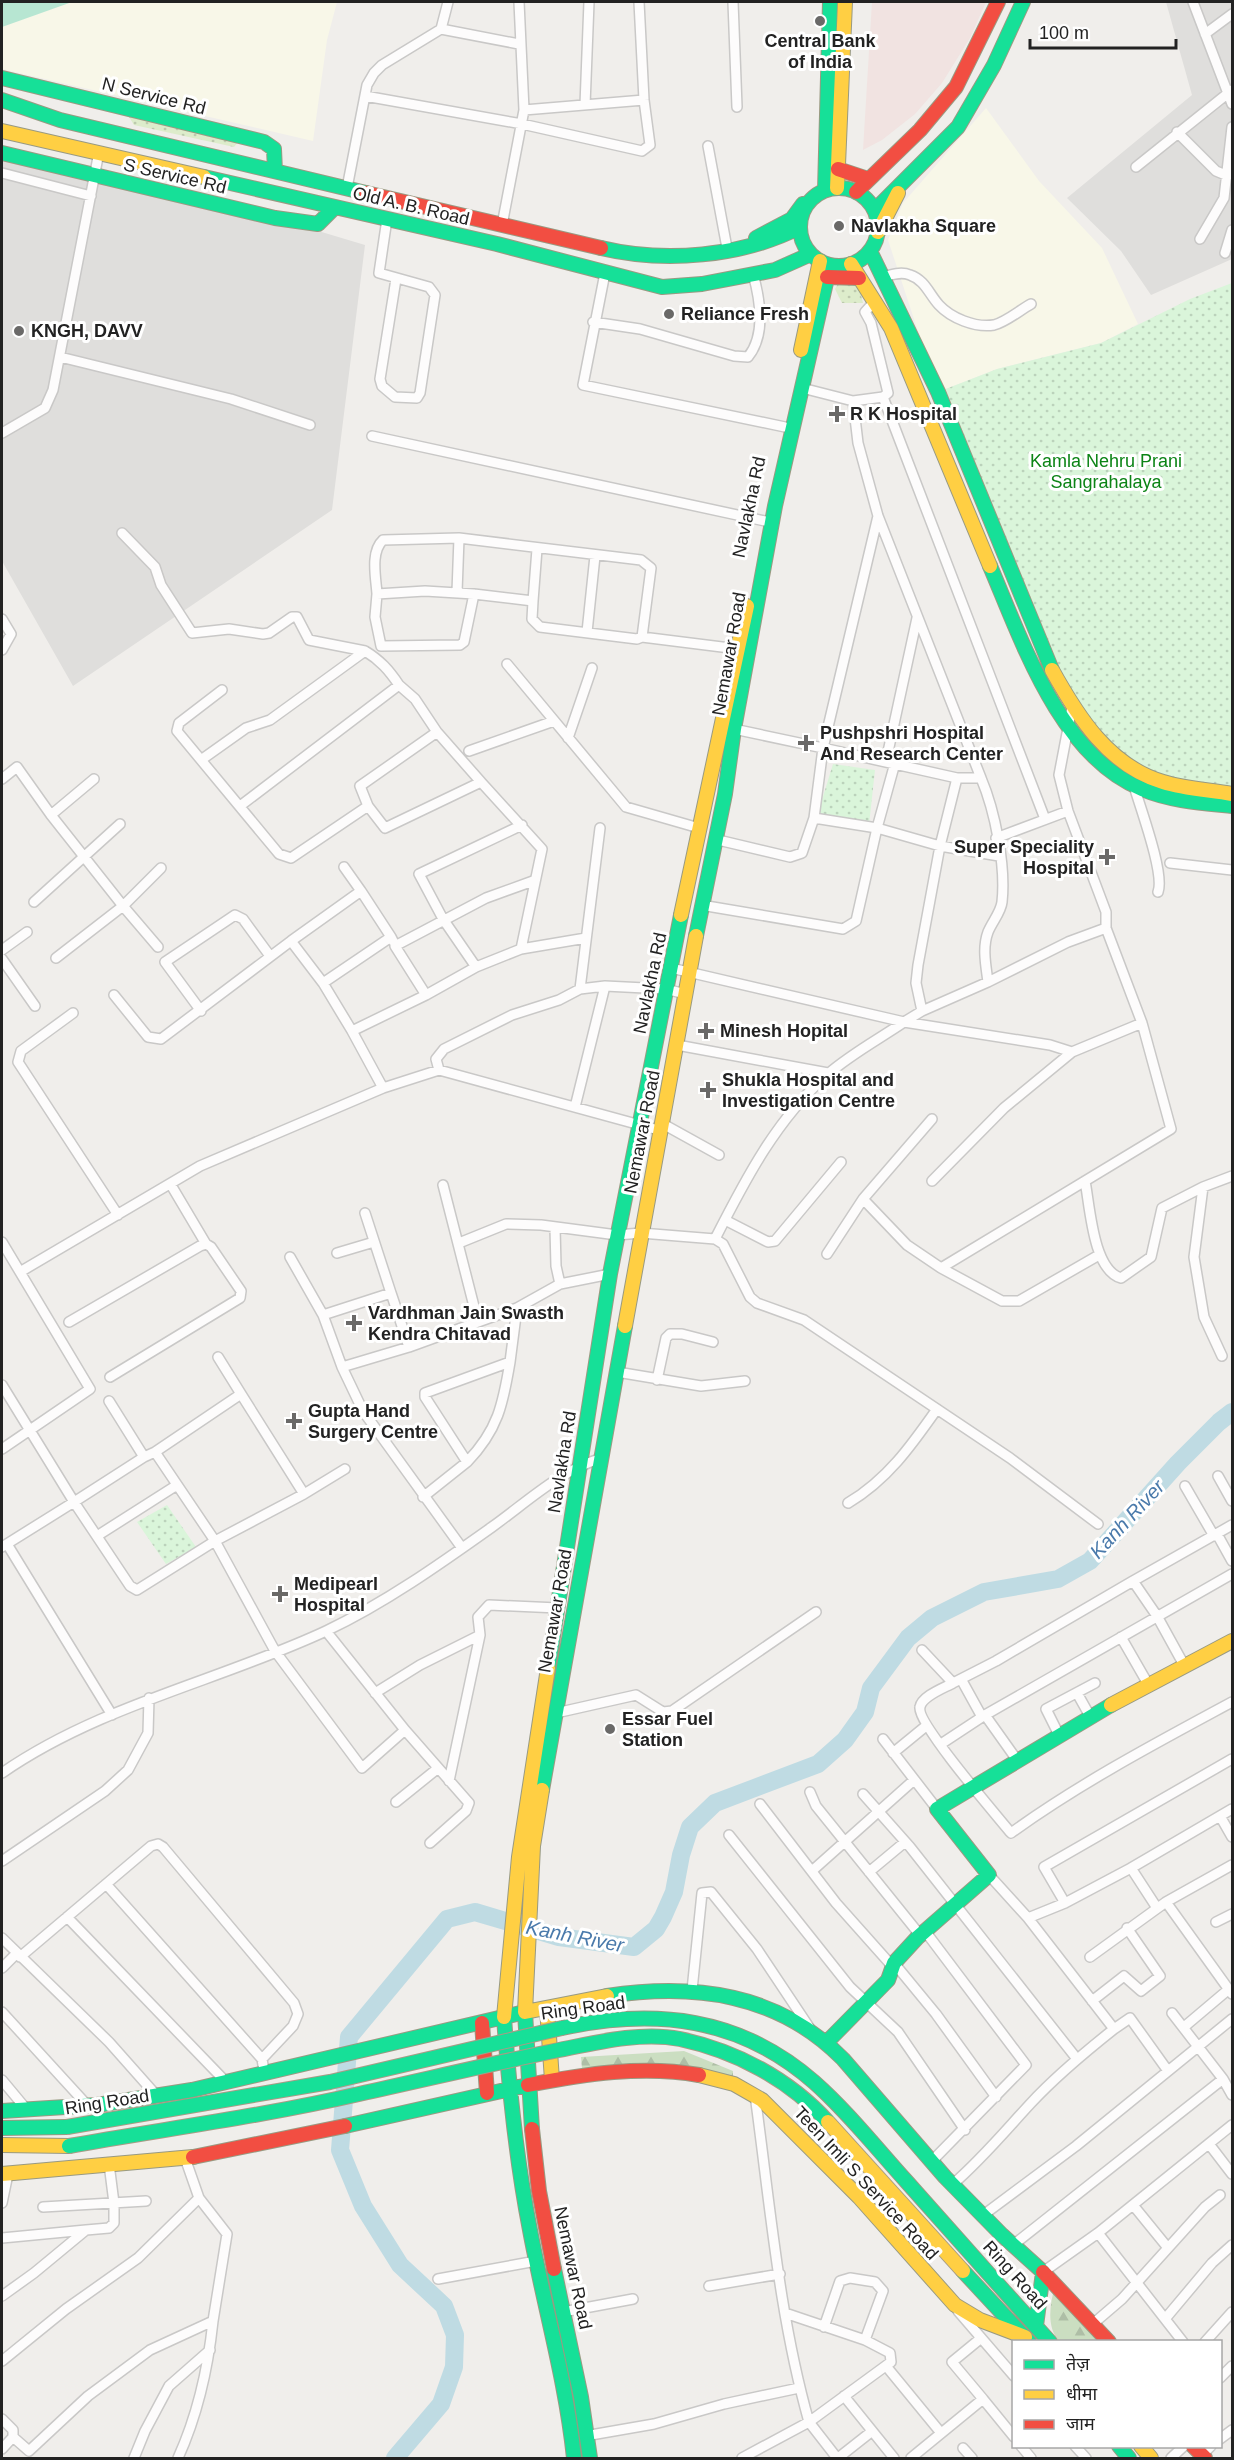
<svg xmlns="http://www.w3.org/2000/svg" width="1234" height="2460" viewBox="0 0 1234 2460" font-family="Arial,'Noto Sans Devanagari',sans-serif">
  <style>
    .residential { fill: #dfdedc }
    .commercial { fill: #f1e3e1 }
    .education { fill: #f8f7e8 }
    .forest { fill: url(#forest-firs) }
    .park { fill: url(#park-dots) }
    .garden { fill: url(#garden-dots) }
    .pitch { fill: #b7e6d2 }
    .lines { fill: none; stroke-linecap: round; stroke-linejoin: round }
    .river { stroke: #bfdbe3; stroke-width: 18 }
    .street-casing { stroke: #c9c8c7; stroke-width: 12 }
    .fast-casing { stroke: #999a82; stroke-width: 16 }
    .slow-casing { stroke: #999a82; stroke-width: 16 }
    .jam-casing { stroke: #999a82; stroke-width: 16 }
    .street { stroke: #fdfcfc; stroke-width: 9 }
    .fast { stroke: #16e098; stroke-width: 14 }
    .slow { stroke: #ffcf43; stroke-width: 14 }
    .jam { stroke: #f24e42; stroke-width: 14 }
    .fast-bridge-casing { stroke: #a79c86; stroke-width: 16; stroke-linecap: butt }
    .slow-bridge-casing { stroke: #a79c86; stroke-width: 16; stroke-linecap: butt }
    .fast-bridge { stroke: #16e098; stroke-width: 14 }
    .slow-bridge { stroke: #ffcf43; stroke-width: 14 }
    .poi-dot { fill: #6a6968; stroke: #fff; stroke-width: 2 }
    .labels { text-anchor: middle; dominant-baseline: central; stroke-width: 6; stroke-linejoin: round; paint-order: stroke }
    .poi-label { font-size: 18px; font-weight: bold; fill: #222; stroke: #fff; text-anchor: start }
    .street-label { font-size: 18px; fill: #222; stroke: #fff }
    .park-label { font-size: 18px; fill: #0c8416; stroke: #fff }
    .water-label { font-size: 20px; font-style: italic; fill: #4a7aab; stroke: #fff }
  </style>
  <defs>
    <pattern id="forest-firs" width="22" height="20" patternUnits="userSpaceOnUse" patternTransform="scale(1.5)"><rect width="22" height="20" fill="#cbdec1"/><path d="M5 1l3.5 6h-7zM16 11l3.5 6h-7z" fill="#aebea6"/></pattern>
    <pattern id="park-dots" width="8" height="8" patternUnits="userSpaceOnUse" patternTransform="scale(1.5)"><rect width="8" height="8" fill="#daf5da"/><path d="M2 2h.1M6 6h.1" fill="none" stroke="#bbd2bb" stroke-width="1.8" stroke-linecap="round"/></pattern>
    <pattern id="garden-dots" width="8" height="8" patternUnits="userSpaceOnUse" patternTransform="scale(1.5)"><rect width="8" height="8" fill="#ddeccb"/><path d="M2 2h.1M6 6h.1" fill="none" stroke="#bdcaae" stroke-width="1.8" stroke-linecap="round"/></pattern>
  </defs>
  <rect width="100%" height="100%" fill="#f0eeeb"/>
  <!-- residential -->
  <path class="residential" d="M1166 2H1232V259L1151 295 1121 251 1067 198 1192 95Z
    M2 153 275 218 365 245 332 510 73 686 2 561Z"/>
  <!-- commercial -->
  <path class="commercial" d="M872 2H986L970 38 942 83 915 114 882 140 863 150Z"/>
  <!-- education -->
  <path class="education" d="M2 2H337L327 40 313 141 2 69Z
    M986 108 1039 181 1102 248 1138 324 1101 343 997 369 938 392 888 240 903 203Z"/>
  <!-- forest -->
  <path class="forest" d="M684 2051 733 2071V2082L582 2069 581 2057Z
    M1055 2286 1109 2341H1059C1046 2327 1050 2303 1055 2286Z"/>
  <!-- park -->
  <path class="park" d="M1232 283V794L1140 774 1072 707 938 392 997 369 1101 343 1190 299Z
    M833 764 875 770 869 825 817 816Z
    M167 1505 196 1547 166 1564 137 1522Z"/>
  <!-- garden -->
  <path class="garden" d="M123 107 242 137 234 147 134 125Z
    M843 275 858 283 863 303H842L835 289Z"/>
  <!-- pitch -->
  <path class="pitch" d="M2 2H72L2 27Z"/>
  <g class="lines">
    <!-- river -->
    <path class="river" d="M395 2458 441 2404 454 2367 455 2335 444 2306 400 2265 363 2206 340 2150 349 2037 447 1919 475 1912 559 1937 634 1947 656 1929 663 1917 674 1892 681 1855 690 1827 715 1803 818 1764 845 1740 865 1712 871 1688 908 1638 932 1618 984 1592 1058 1579 1090 1561 1178 1463 1219 1422 1232 1412"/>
    <!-- street casing -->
    <g class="street-casing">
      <path id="street" d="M733 2 737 107
        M1193 2 1232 104
        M441 29 519 44
        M1205 34 1232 14
        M365 96 522 124 642 151 650 145 644 100 639 2
        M585 105 589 2
        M524 110 644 100
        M1177 132 1216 171 1228 176
        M708 146 727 248
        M1136 167 1232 90
        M2 173 91 196
        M347 188 367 85 374 73 382 65 441 29 448 2
        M387 219 379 273 429 287 435 295 420 393 417 398 395 397 382 386 380 379 396 279
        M502 225 524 110 519 2
        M1200 239 1224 198 1232 127
        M1225 253 1232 230
        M605 273 583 385 785 427
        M882 277C891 275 901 271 910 275 925 280 929 294 939 305 951 318 975 328 994 325 1006 322 1020 310 1031 304
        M593 322 640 329 734 356 748 357C766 335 760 299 753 274
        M60 357 231 399 310 425
        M802 388 853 401 858 443 878 516 981 778
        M883 397 1045 819
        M853 401 883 397 888 393 871 323 865 312 874 302
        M2 433 45 408 53 390 99 152
        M372 436 765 521
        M878 516 823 748 957 778H981C995 811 1006 866 1002 902 1001 912 992 922 988 932 982 948 986 966 988 982L1068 942 1106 928 1142 1023 1171 1129 941 1268 907 1245 863 1199 932 1119
        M122 533 155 567 161 585 192 633 229 629 263 634 269 633 292 617H297L309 640 365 651
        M457 592 459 538
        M377 594 375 617 381 646 460 645 464 642 474 594 425 591 377 594C376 578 370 552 383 540L459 538 641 560 651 568 642 637 637 639 540 627 532 619 533 601 474 594
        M533 601 537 549
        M2 619 11 634 2 650
        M587 632 595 556
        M642 637 738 649
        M507 664 626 807 699 828
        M399 685 415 699 437 732
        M222 690 179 723 177 731 279 854 291 858 368 806
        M1072 707 1059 775 1068 811 1106 912V928
        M437 732 481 782 385 828 368 806 360 786Z
        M568 738 592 668
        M469 751 554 721
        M201 760 246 728 270 720 365 651C380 660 389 670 399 685L240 806
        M886 761 917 618
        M2 779 17 767 51 815 123 906 56 958
        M481 782 542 849 521 949 586 938
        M1134 786C1140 807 1165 874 1158 892
        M51 815 94 779
        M814 818 877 828 895 763
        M996 838 1068 811
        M714 839 790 857 802 853 814 818 823 748 729 728
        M1170 863 1232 870
        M344 867 361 891
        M34 902 120 824
        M701 905 843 929 856 921 877 828 940 846 999 856
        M158 947 123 906 161 868
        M2 950 27 932
        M2 959 35 1006
        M476 967 521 949
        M671 968 904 1022 922 1011 988 982
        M323 983 291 941 361 891 391 937
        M580 989 600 828
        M114 995 148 1037 161 1039 291 941
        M426 995 395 946 486 898 533 881
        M201 1011 165 962 235 915 243 919 270 956
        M922 1011 916 983 918 965 940 846 957 778
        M73 1013 21 1051 18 1062 118 1215
        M352 1031 323 983 391 937 393 941
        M677 1045 828 1073
        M439 1070 436 1059 444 1049 512 1015 559 1000 580 989 605 986 665 989 686 994
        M383 1088 352 1031 426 995 476 967 443 919 419 874 522 825
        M575 1107 605 986
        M663 1124 719 1155
        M932 1181 1004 1108 1072 1052 1142 1023
        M1085 1181C1090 1207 1093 1270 1121 1278L1151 1257 1162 1208 1203 1187
        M171 1185 206 1244
        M365 1213 391 1293
        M725 1220 768 1242 775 1241 841 1162
        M555 1228 556 1266 560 1284 610 1274
        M715 1239C745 1180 777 1118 828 1074 851 1054 879 1039 904 1022L1050 1045 1072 1052
        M2 1242 90 1389 2 1449
        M459 1243 506 1224 541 1225 617 1235 641 1233 715 1239 723 1244 750 1297 757 1303 804 1320 1010 1458 1098 1524
        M337 1253 374 1242
        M827 1254 863 1199
        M290 1257 323 1315 342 1367 363 1411 462 1548
        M941 1268 1002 1301H1019L1099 1255
        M20 1272 200 1166 383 1088 439 1070 662 1131
        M323 1315 391 1293 409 1347 478 1322 443 1185
        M69 1322 200 1246 206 1244 211 1247 241 1291 240 1298 110 1377
        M478 1322 517 1308
        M1222 1356 1204 1317 1194 1257 1203 1187 1232 1176
        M342 1367 409 1347
        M617 1372 701 1386 745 1381
        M657 1380 666 1338 670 1334H682L713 1342
        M2 1385 74 1502 144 1457
        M109 1401 144 1457 155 1452 215 1541 275 1651 362 1768 405 1730 326 1631
        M155 1452 241 1394 218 1357
        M467 1462C498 1430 503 1404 510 1362
        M1218 1476 1232 1501
        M1185 1486 1214 1536
        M304 1494 345 1469
        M423 1497 467 1462 425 1397V1393L510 1362 517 1308 560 1284
        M848 1503C887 1480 911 1446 937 1409
        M1217 1534 1232 1561
        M97 1536 177 1485
        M7 1544 112 1715
        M2 1547 74 1502 130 1586 137 1590 215 1541 304 1494 241 1394
        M1121 1637 1148 1684
        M922 1650 953 1683 996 1661 1133 1581
        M1184 1665 1157 1616 1133 1581 1232 1525
        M961 1679 982 1717
        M953 1683C944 1688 922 1696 920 1707 916 1722 997 1816 1011 1833 1080 1783 1158 1742 1232 1702
        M375 1693 420 1665 480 1635
        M1077 1693 1091 1718
        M556 1713 636 1695 663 1712 672 1711 816 1612
        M985 1715 1017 1760
        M405 1730 469 1803 466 1811 430 1843
        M1059 1735 1046 1709 1095 1683
        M883 1739 937 1809
        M941 1744 985 1715 1232 1574
        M893 1753 926 1726
        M2 1773C100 1705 219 1681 326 1631 385 1603 440 1564 492 1527 527 1502 558 1472 599 1459
        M449 1781 480 1635 478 1617 489 1605 558 1608
        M810 1792 816 1806 920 1935
        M863 1794 910 1847 1077 2059
        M396 1802 437 1769
        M760 1804 836 1903 893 1967
        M1220 1816 1232 1837
        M729 1835 850 1987 898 2032 965 2130
        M2 1861 105 1791 128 1770 148 1733 149 1698
        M1131 1868 1232 1809
        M813 1870 914 1780
        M869 1872 905 1842
        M989 1875 1028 1918 1065 1903 1131 1868 1157 1908
        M106 1884 262 2059 263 2065
        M1166 1902 1232 1994
        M1065 1903 1044 1867 1232 1759
        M67 1917 226 2082
        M1216 1922 1232 1914
        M925 1931 1026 2065 931 2162
        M2 1938 109 2042 156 2095
        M20 1957 151 1846 158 1844 163 1847 294 2003 298 2014 293 2026 262 2059
        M1090 1957 1166 1902 1232 1865
        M894 1963 936 2014 996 2097
        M2 1968 16 1954
        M692 1990 702 1893 711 1892 757 1949 809 2027
        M1092 2001 1124 1976 1141 1991 1160 1976 1127 1928
        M2 2012 87 2105
        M1172 2013 1223 2079
        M1184 2027 1229 1989
        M1114 2029 1130 2018 1168 2071
        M2 2080 27 2110
        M755 2095C770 2204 779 2316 809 2422L891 2362 890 2353 865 2340 785 2313
        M1209 2144 1232 2174
        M953 2184C982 2159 1005 2131 1031 2103 1056 2076 1085 2052 1114 2029L1028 1918
        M2 2203 8 2174
        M1133 2205 1168 2248
        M43 2207 146 2201
        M982 2216 1076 2146 1232 2019
        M86 2230 109 2228 114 2223V2203L109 2164
        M1098 2233 1165 2319
        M2 2238 86 2230 34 2273 2 2296
        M1012 2246 1223 2079 1232 2095
        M1043 2272 1098 2233 1232 2125
        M438 2279 536 2261
        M709 2286 780 2274
        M958 2311 1014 2376
        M563 2312 633 2299
        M1094 2323 1122 2299 1205 2207 1220 2195
        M824 2327 840 2281 850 2278 875 2282 883 2291 865 2340
        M980 2339 952 2362 983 2399
        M1183 2342 1165 2319 1212 2263 1232 2245
        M1205 2342 1232 2312
        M2 2361 66 2309 138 2258 199 2198 185 2158
        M886 2366 941 2433
        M1220 2378 1232 2366
        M844 2396 894 2458
        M2 2419 13 2430V2437L2 2449
        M585 2436 654 2424 724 2404 799 2388
        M13 2437 29 2451 88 2396 150 2350 213 2321 227 2234 199 2198
        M1220 2439 1232 2430
        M1021 2446 1031 2458
        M1075 2446 1086 2458
        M963 2448 972 2458
        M1202 2455 1211 2446
        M134 2458 145 2431 169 2386 210 2350
        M178 2458C198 2414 208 2369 213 2321
        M742 2458 809 2422 837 2458
        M838 2458 871 2432
        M911 2458 983 2399 1014 2437
        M1171 2458 1184 2446"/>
    </g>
    <!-- fast casing -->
    <g class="fast-casing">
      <path id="fast" d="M2 78 264 142 274 149 275 171
        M2 100 60 120 366 193
        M2 153 275 218 318 224 335 207
        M204 177 497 244 662 287 702 284 775 270 811 254
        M800 227a39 39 0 1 1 78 0a39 39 0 1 1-78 0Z
        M825 190 830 2
        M875 210 958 127 994 65 1023 2
        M756 238 792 219 803 204
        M601 248C664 263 742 257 800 227
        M870 251 938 392 1052 670
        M990 566C1022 641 1060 756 1142 789 1170 801 1202 803 1232 806
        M696 936 725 794 734 729 775 506 830 265
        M548 1668 610 1274 681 915
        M542 1790 625 1326
        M607 1996C694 1983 778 1993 843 2059L945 2177 1002 2235 1043 2272 1036 2326
        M504 2017C509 2088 516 2159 530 2230 544 2306 566 2380 574 2458
        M562 2028C655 2008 740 2017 814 2082 848 2112 877 2149 907 2182 955 2236 1002 2289 1050 2342
        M826 2043 888 1980 894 1963 917 1938 989 1875 937 1809 1111 1705
        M2 2111 97 2105 192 2090 525 2012 532 2129
        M345 2126 528 2085
        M2 2128 67 2127
        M554 2269 581 2397 590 2458
        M963 2271 1029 2342
        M1119 2446 1129 2458"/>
    </g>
    <!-- slow casing -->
    <g class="slow-casing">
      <path id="slow" d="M2 131 204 177
        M837 188 845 2
        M878 232 898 193
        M851 264 891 328 990 566
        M801 350 820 261
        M1052 670C1078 717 1109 766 1163 782 1185 789 1210 790 1232 794
        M681 915 747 606
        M625 1326 696 936
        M1111 1705 1232 1641
        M542 1790 533 1846 525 2012 607 1996
        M547 2008 552 2080
        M504 2017 519 1857 548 1668
        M699 2075 734 2084 762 2100 859 2197 955 2305 980 2320 1025 2337
        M2 2145 69 2146
        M2 2174 193 2157
        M1141 2446 1151 2458"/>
    </g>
    <!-- jam casing -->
    <g class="jam-casing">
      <path id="jam" d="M838 169 868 179
        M856 192 920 130 956 87 998 2
        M366 193 601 248
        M827 277 859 278
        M482 2023 487 2093
        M528 2085C585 2074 642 2065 699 2075
        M532 2129 539 2191 554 2269
        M193 2157 345 2126
        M1043 2272 1109 2342
        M1193 2446 1205 2458"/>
    </g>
    <!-- street -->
    <use href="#street" class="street"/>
    <!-- fast -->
    <use href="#fast" class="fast"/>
    <!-- slow -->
    <use href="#slow" class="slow"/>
    <!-- jam -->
    <use href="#jam" class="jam"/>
    <!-- fast-bridge casing -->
    <g class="fast-bridge-casing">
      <path id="fast-bridge" d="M67 2127 330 2082 562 2028
        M69 2146C165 2129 264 2116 359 2094 423 2080 486 2065 549 2052 591 2044 638 2031 680 2039 736 2051 789 2079 828 2122"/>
    </g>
    <!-- slow-bridge casing -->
    <g class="slow-bridge-casing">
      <path id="slow-bridge" d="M828 2122 963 2271"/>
    </g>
    <!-- fast-bridge -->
    <use href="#fast-bridge" class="fast-bridge"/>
    <!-- slow-bridge -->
    <use href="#slow-bridge" class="slow-bridge"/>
  </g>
  <!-- markers -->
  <g class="poi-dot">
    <circle cx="820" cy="21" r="6"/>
    <circle cx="839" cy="226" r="6"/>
    <circle cx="669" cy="314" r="6"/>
    <circle cx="19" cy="331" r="6"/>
    <path d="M834 405h6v6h6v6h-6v6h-6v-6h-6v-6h6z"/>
    <path d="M803 734h6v6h6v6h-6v6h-6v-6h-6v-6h6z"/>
    <path d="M1104 848h6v6h6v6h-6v6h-6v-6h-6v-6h6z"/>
    <path d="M703 1022h6v6h6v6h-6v6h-6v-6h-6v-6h6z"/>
    <path d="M705 1081h6v6h6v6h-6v6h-6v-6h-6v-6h6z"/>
    <path d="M351 1314h6v6h6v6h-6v6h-6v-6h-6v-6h6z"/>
    <path d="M291 1412h6v6h6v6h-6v6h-6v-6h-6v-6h6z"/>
    <path d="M277 1585h6v6h6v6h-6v6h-6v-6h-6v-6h6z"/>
    <circle cx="610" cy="1729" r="6"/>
  </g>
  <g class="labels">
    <!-- poi labels -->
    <g class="poi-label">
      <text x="820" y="41" text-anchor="middle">Central Bank<tspan x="820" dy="21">of India</tspan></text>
      <text x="851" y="226">Navlakha Square</text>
      <text x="681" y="314">Reliance Fresh</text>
      <text x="31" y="331">KNGH, DAVV</text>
      <text x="850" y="414">R K Hospital</text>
      <text x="820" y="733">Pushpshri Hospital<tspan x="820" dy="21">And Research Center</tspan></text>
      <text x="1094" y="847" text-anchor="end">Super Speciality<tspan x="1094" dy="21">Hospital</tspan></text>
      <text x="720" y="1031">Minesh Hopital</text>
      <text x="722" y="1080">Shukla Hospital and<tspan x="722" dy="21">Investigation Centre</tspan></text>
      <text x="368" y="1313">Vardhman Jain Swasth<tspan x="368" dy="21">Kendra Chitavad</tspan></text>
      <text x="308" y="1411">Gupta Hand<tspan x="308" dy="21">Surgery Centre</tspan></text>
      <text x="294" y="1584">Medipearl<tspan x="294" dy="21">Hospital</tspan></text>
      <text x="622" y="1719">Essar Fuel<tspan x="622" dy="21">Station</tspan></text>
    </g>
    <!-- street labels -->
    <g class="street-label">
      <text transform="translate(154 96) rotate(14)">N Service Rd</text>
      <text transform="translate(175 176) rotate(13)">S Service Rd</text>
      <text transform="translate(411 206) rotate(13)">Old A. B. Road</text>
      <text transform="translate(749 507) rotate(-78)">Navlakha Rd</text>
      <text transform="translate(729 654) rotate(-80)">Nemawar Road</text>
      <text transform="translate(650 983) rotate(-78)">Navlakha Rd</text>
      <text transform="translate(642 1132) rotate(-79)">Nemawar Road</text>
      <text transform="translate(562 1462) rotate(-81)">Navlakha Rd</text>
      <text transform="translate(555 1611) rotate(-80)">Nemawar Road</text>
      <text transform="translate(583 2008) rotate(-8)">Ring Road</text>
      <text transform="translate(107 2102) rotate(-9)">Ring Road</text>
      <text transform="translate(866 2183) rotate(47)">Teen Imli S Service Road</text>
      <text transform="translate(573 2268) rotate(78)">Nemawar Road</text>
      <text transform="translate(1015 2275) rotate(48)">Ring Road</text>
    </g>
    <!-- park labels -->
    <g class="park-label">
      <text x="1106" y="461">Kamla Nehru Prani<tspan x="1106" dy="21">Sangrahalaya</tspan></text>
    </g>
    <!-- water labels -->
    <g class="water-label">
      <text transform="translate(1127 1519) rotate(-47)">Kanh River</text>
      <text transform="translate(575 1936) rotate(11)">Kanh River</text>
    </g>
  </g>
  <!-- border -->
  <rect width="1234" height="2460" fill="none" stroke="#222222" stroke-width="6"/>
  <!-- legend -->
  <rect x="1012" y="2340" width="210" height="108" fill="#ffffff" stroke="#a7a7a7" stroke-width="1.5"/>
  <rect x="1024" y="2360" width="30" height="9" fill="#16e098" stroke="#a7a7a7" stroke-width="1.5"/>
  <text x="1066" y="2370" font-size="18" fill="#222222">तेज़</text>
  <rect x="1024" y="2390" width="30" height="9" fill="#ffcf43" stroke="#a7a7a7" stroke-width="1.5"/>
  <text x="1066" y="2400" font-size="18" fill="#222222">धीमा</text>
  <rect x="1024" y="2420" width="30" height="9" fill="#f24e42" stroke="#a7a7a7" stroke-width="1.5"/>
  <text x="1066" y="2430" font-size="18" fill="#222222">जाम</text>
  <!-- scale -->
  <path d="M1030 39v9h146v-9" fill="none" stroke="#222222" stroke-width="3"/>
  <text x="1039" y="39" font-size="18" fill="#222222" stroke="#ffffff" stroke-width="4.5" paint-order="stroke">100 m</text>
</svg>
